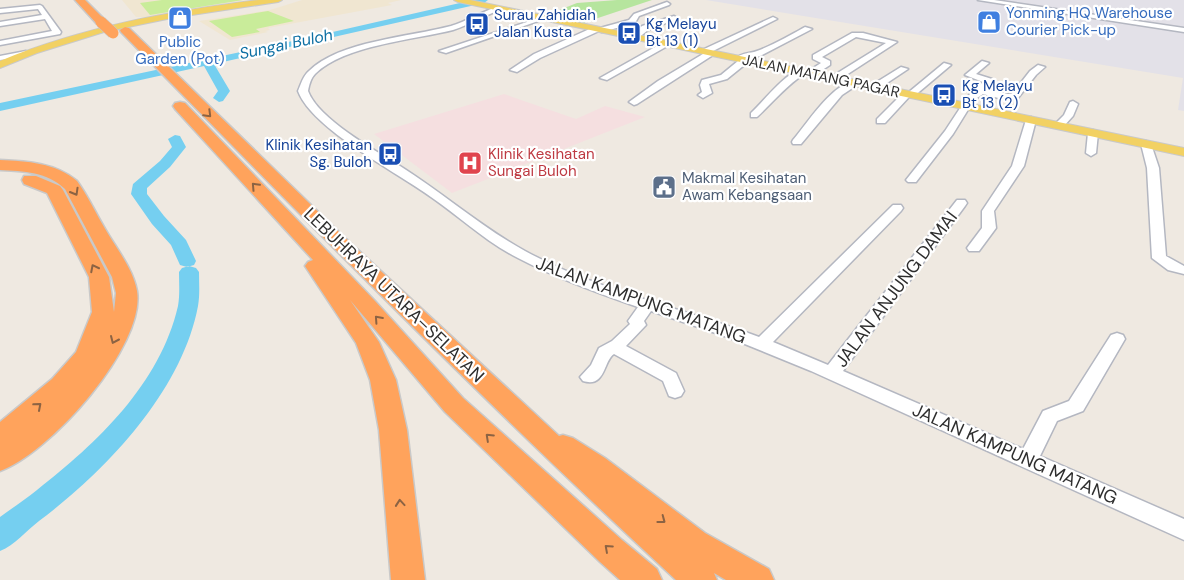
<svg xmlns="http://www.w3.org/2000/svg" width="1184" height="580" viewBox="0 0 1184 580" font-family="'DM Sans',sans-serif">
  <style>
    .industrial { fill: #e3e1e8 }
    .education { fill: #f0e6d1 }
    .medical { fill: #f5dfe0 }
    .green { fill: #b6e59e }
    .pitch { fill: #c9ec9a }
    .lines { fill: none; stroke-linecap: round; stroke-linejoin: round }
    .river { fill: #75cff0; fill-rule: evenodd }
    .minor-casing { stroke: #b4b7c1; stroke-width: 3 }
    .major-casing { stroke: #c9c9c9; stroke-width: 2 }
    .highway-casing { stroke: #c9c9c9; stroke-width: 3 }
    .minor { fill: #fff; fill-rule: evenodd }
    .major { fill: #f2d163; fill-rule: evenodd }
    .highway { fill: #ffa35c; fill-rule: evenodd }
    .highway-bridge-casing { stroke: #c9c9c9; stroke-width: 12; stroke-linecap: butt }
    .highway-bridge { stroke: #ffa35c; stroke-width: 11 }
    .oneway { stroke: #8c6343 }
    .labels { text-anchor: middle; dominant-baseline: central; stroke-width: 4.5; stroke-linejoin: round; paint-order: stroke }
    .far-shop-label { font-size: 15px; fill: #366cbe; stroke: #fff; text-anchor: start }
    .far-transit-label { font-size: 15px; fill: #164399; stroke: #fff; text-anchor: start }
    .far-street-label { font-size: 15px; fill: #2e2e2e; stroke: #fff }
    .far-health-label { font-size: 15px; fill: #be3a42; stroke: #fff; text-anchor: start }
    .far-service-label { font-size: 15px; fill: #4e5e75; stroke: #fff; text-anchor: start }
    .far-water-label { font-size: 16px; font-style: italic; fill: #0d6fa3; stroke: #fff }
    .street-label { font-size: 18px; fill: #2e2e2e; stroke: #fff }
  </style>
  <rect width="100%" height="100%" fill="#efe9e1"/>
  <!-- industrial -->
  <path class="industrial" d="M706 0H1184V111L1178 110 1183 78Z"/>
  <!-- education -->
  <path class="education" d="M122 0H246L147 17H136Z
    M302 0H401L388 3 392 5 268 28 270 30 265 31 268 32 230 40 199 21 270 10Z"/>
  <!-- medical -->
  <path class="medical" d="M504 94 576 119 605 106 645 117 452 193 374 134Z"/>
  <!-- green -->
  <path class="green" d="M617 0H652L583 23 544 16 577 3Z"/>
  <!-- pitch -->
  <path class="pitch" d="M162 0H243L150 15 140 3Z
    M268 11 294 21 256 29 260 32 232 37 209 21Z"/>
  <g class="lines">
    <!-- river -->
    <path class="river" d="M473 0H488L484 3 214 64 230 91 223 101 219 102 213 98 218 91 204 66 0 111V103L302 39Z
      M175 135 180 136 186 147 170 167 147 188V194L164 216 186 240 196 261 194 265 187 267 180 265 171 245 152 224 131 194 133 184 160 161 172 147 168 139Z
      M189 266 196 268 199 272C199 283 200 295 198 306 182 391 106 471 39 521 26 531 15 545 0 551V517C12 508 25 500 37 490 97 443 160 384 178 306 180 295 179 283 179 272L182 268Z"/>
    <!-- minor casing -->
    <g class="minor-casing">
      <path id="minor" d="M978 0H994L1184 28V32Z
        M667 2 670 4 669 5 639 16 635 23 602 32 599 31 540 58 517 72 510 70 534 54 594 27 600 28 629 20 634 14Z
        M40 5 42 6 61 32 60 34 0 45V41L52 31 45 19 0 26V22L42 15 38 9 0 13V9Z
        M497 7 500 9 499 10C484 16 469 25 453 30 414 40 344 45 315 74 311 78 309 85 308 91 318 119 375 150 400 166 443 193 481 227 525 251 598 291 682 308 759 337L893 205H901L903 208 901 211 773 342 828 365 957 200H965L967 203 965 206 843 371 1023 449 1043 411 1069 401 1111 335 1117 333 1123 335 1125 339 1083 411 1057 421 1040 456 1184 519V540L811 371 730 338 651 311 644 321 646 325 626 346 676 373 684 391 681 396 675 398 669 396 663 381 614 354C603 361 606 388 583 381L580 377 591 365 599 348 612 341 630 324 628 321 638 307C597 293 556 278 518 258 486 242 460 217 431 197 397 172 312 129 298 91 301 84 303 76 309 71 339 41 410 37 451 26 467 21 481 12 497 7Z
        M674 16 677 18 676 19 648 30 637 39 630 37 642 26Z
        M542 17 547 18 446 53 439 51Z
        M773 17 777 19 713 51V55L637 104 634 105 629 102 658 81 703 54 702 50Z
        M805 27 812 29 760 56 747 58 749 60 748 62 727 79 709 84 712 93 703 98 698 95 702 92 700 85 702 80 721 75 738 61 735 59C742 52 749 54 757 51 774 45 790 35 805 27Z
        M852 33H863L897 42 837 81H831V77L886 43 856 37 822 57 830 61V65L813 76H807V72L821 63 813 59V55Z
        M664 42 671 44 607 80 600 78Z
        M26 51 30 53 29 55 0 60V56Z
        M982 61 989 63 976 74 992 79 993 81 987 90 1006 94H1012L1030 71 1038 65 1045 67 1036 75 1018 98 1006 100 983 94 974 100 953 134 916 182H908L906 180 945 131 968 96 983 82 965 75Z
        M944 63 951 65 913 97H909L885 123H877V119L904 92H909Z
        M901 67 908 69 878 89H872V85Z
        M801 69 805 72 804 74C786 86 773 102 757 117H751V113C765 100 783 75 801 69Z
        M854 80 857 81V85L842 95 801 144H793L792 142 793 140C810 120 828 89 854 80Z
        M1073 101 1078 104 1073 116 1063 127H1055L1054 125 1064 115 1070 102Z
        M1031 117 1036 120 1024 166 994 211 996 228 979 251H969L967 248 982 228V211L1012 166 1026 120Z
        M1093 130 1098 133 1096 153 1091 156 1086 153 1088 133Z
        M1146 141 1151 144 1159 168 1166 256 1184 266V274L1168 270 1152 258 1147 168 1141 144Z"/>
    </g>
    <!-- major casing -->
    <g class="major-casing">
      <path id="major" d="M259 0H282L278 2 172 18 104 32 37 53 0 68V61C83 27 170 11 259 0Z
        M454 0H470L1184 148V156L458 2Z"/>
    </g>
    <!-- highway casing -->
    <g class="highway-casing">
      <path id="highway" d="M75 0H85L105 20V24H97Z
        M125 27 129 28 343 236 559 436 563 435 573 438 605 458 705 533 769 569 774 580H726L714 573 717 580H676C485 403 303 218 121 32L120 30Z
        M180 102 185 103 375 301 463 398 622 540 657 569 662 580H620L600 562 445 412 350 300 379 342 396 380 407 430 425 580H391L379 430 370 380 356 343 305 266 308 262 313 260 175 109 173 106 175 103Z
        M0 160C27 161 56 163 77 181 88 196 95 212 104 227 115 247 133 268 137 291 146 346 49 454 0 471V422L52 379 76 352 92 312 89 277 47 193 24 184 22 180 24 176H36L60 186 63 190 109 277 114 312 116 293 112 277 65 189C47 172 24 171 0 170Z"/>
    </g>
    <!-- minor -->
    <use href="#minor" class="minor"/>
    <!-- major -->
    <use href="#major" class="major"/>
    <!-- highway -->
    <use href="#highway" class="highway"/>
    <!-- highway-bridge casing -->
    <g class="highway-bridge-casing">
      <path id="highway-bridge" d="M101 22 113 33"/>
    </g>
    <!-- highway-bridge -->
    <use href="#highway-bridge" class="highway-bridge"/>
  </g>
  <!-- one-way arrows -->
  <defs><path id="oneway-chevron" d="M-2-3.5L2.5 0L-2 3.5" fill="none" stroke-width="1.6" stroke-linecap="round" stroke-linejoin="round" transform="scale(1.25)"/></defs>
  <g class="oneway">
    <use href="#oneway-chevron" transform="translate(208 114) rotate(45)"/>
    <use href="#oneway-chevron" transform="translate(255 186) rotate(-133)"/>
    <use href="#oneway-chevron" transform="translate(75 192) rotate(60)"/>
    <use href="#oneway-chevron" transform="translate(94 268) rotate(-117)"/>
    <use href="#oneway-chevron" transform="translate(378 319) rotate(-132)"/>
    <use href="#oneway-chevron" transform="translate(114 340) rotate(114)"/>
    <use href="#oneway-chevron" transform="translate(38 406) rotate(-41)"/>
    <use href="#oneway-chevron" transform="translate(489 437) rotate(-137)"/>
    <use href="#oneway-chevron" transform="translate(400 503) rotate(-95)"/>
    <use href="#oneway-chevron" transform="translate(662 520) rotate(37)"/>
    <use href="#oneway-chevron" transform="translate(608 548) rotate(-138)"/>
  </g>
  <!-- icons -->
  <defs>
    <g id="shop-square" transform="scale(1.25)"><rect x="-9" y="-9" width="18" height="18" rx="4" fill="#3f7fe0" stroke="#fff"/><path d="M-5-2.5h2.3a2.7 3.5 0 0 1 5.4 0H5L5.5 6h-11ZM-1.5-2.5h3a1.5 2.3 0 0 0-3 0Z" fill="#fff"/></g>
    <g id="bus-square" transform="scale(1.25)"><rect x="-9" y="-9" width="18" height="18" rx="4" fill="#1a4fb4" stroke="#fff"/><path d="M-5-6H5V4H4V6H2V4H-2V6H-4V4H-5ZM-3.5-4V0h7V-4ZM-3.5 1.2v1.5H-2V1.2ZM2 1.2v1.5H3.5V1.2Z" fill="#fff"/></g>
    <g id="hospital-square" transform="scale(1.25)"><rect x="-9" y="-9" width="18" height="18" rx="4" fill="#e0444e" stroke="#fff"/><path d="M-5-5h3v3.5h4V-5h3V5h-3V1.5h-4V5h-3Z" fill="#fff"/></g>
    <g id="civic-square" transform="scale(1.25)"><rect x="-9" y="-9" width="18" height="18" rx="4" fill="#5c6f8a" stroke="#fff"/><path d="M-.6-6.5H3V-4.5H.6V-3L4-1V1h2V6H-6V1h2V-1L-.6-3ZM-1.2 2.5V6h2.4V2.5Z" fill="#fff"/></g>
  </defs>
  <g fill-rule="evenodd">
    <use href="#shop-square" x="180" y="18"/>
    <use href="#shop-square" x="989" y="22"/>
    <use href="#bus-square" x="477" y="24"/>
    <use href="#bus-square" x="629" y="33"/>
    <use href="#bus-square" x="944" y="95"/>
    <use href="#bus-square" x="390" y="154"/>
    <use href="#hospital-square" x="470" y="163"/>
    <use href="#civic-square" x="664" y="187"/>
  </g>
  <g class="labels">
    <!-- far-shop labels -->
    <g class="far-shop-label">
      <text x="1006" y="13">Yonming HQ Warehouse<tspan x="1006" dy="17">Courier Pick-up</tspan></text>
      <text x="180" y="42" text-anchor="middle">Public<tspan x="180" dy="17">Garden (Pot)</tspan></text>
    </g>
    <!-- far-transit labels -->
    <g class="far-transit-label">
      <text x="494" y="15">Surau Zahidiah<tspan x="494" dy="17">Jalan Kusta</tspan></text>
      <text x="646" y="24">Kg Melayu<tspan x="646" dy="17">Bt 13 (1)</tspan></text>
      <text x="962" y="86">Kg Melayu<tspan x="962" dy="17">Bt 13 (2)</tspan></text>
      <text x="372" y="145" text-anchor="end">Klinik Kesihatan<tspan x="372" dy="17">Sg. Buloh</tspan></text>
    </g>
    <!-- far-street labels -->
    <g class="far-street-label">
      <text transform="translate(821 76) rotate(12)">JALAN MATANG PAGAR</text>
    </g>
    <!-- far-health labels -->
    <g class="far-health-label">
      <text x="488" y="154">Klinik Kesihatan<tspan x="488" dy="17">Sungai Buloh</tspan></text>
    </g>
    <!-- far-service labels -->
    <g class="far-service-label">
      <text x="682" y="178">Makmal Kesihatan<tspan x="682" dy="17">Awam Kebangsaan</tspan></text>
    </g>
    <!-- far-water labels -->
    <g class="far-water-label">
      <text transform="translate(286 44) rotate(-12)">Sungai Buloh</text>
    </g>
    <!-- street labels -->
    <g class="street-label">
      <text transform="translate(896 289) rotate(-53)">JALAN ANJUNG DAMAI</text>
      <text transform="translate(394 295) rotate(44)">LEBUHRAYA UTARA–SELATAN</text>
      <text transform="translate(641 300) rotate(20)">JALAN KAMPUNG MATANG</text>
      <text transform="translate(1015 454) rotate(24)">JALAN KAMPUNG MATANG</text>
    </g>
  </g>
</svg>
